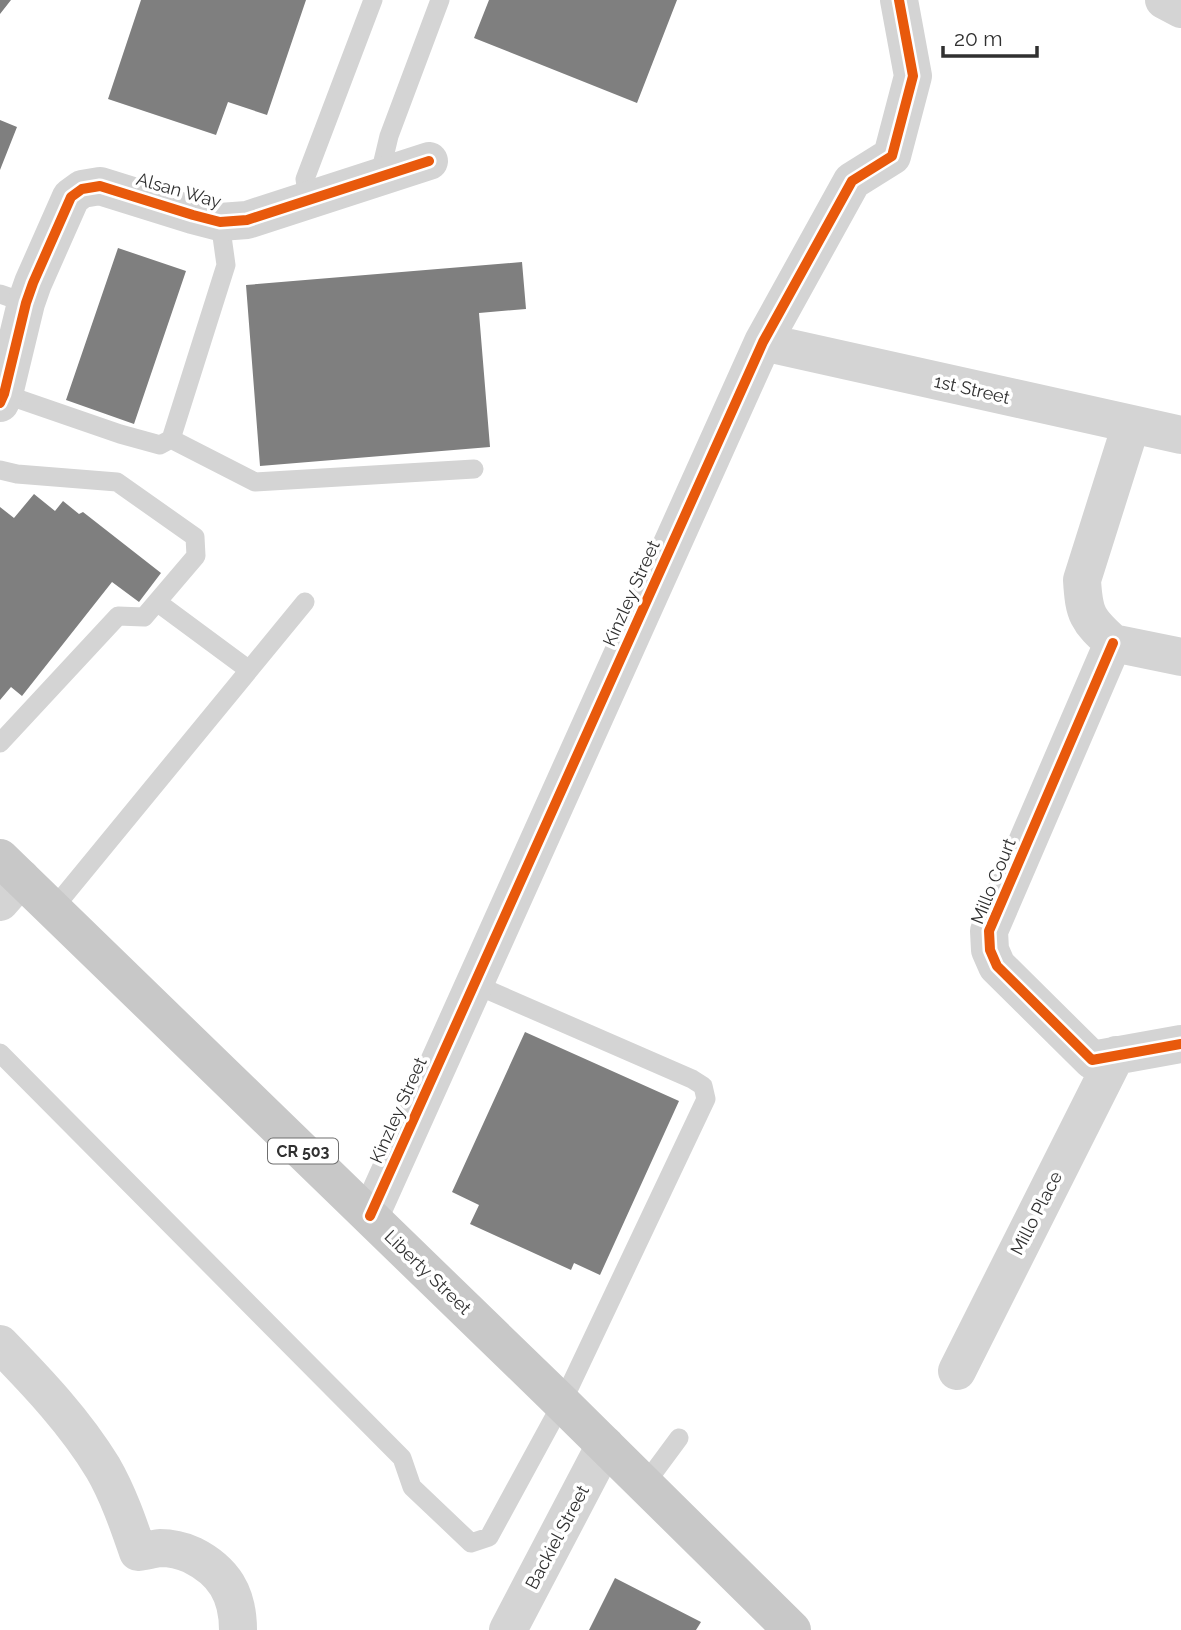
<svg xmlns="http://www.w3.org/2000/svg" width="1181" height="1630" viewBox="0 0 1181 1630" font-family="Raleway,sans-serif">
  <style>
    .building { fill: #7f7f7f }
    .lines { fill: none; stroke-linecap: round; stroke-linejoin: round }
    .lane { stroke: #d4d4d4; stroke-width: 19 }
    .street { stroke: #d4d4d4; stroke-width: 38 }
    .primary { stroke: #c8c8c8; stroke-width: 38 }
    .cycleway-casing { stroke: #fff; stroke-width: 15 }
    .cycleway { stroke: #e8590c; stroke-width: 10 }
    .labels { text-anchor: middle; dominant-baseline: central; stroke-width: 7; stroke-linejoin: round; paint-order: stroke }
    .shield { fill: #fff; stroke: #6e6e6e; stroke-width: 2 }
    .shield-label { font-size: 16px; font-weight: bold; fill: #303030 }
    .street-label { font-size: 18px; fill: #303030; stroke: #fff }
  </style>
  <rect width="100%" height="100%" fill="#fff"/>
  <!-- building -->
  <path class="building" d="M0 0H11L0 14Z
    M141 0H306L267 115 228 102 216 135 108 99Z
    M489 0H677L637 103 474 38Z
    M0 120 17 127 0 170Z
    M118 248 186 271 134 424 66 400Z
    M522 262 526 309 479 313 490 447 260 466 246 285Z
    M34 494 55 511 63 501 79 514 83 512 161 573 139 602 112 582 22 696 11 687 0 700V507L14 518Z
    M525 1032 679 1101 600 1275 574 1263 571 1270 470 1224 479 1205 452 1192Z
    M615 1578 701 1622 696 1630H589Z"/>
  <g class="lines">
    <!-- lane -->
    <path class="lane" d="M379 178 389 136 440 0
      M308 200 305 179 373 0
      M0 294 26 303
      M4 394 120 434 160 445 171 439 226 265 220 222
      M171 439 255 482 474 469
      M0 470 17 474 117 482 195 537 196 556 144 617 118 616 0 743
      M157 602 249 670
      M53 909 305 602
      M0 1053 402 1458 412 1487 471 1543 489 1537 562 1403 706 1099 703 1086 692 1079 474 984
      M645 1484 679 1438"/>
    <!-- street -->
    <path class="street" d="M1164 0 1181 9
      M763 342 1181 435
      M0 403 4 394 26 303 33 283 71 197 82 189 100 186 193 215 220 222 247 220 429 161
      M1113 643 989 931 990 950 997 966 1092 1060 1181 1044
      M1113 643C1087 620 1084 614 1082 580L1131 425
      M1113 643 1181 657
      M0 902 21 878
      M370 1216 763 342 852 181 892 156 913 76 899 0
      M0 1344C38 1383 75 1422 103 1468 118 1494 128 1523 138 1552 145 1551 153 1549 160 1548 170 1548 183 1551 192 1555 224 1571 238 1594 238 1630
      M957 1371 1116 1055
      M508 1630 605 1445"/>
    <!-- primary -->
    <path class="primary" d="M0 858 562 1403 792 1630"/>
    <!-- cycleway casing -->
    <g class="cycleway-casing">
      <path id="cycleway" d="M0 403 4 394 26 303 33 283 71 197 82 189 100 186 193 215 220 222 247 220 429 161
        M1113 643 989 931 990 950 997 966 1092 1060 1181 1044
        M370 1216 763 342 852 181 892 156 913 76 899 0"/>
    </g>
    <!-- cycleway -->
    <use href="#cycleway" class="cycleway"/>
  </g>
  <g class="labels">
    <!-- shield labels -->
    <rect class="shield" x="268" y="1138.5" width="70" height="25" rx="5"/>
    <g class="shield-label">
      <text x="303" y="1151">CR 503</text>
    </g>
    <!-- street labels -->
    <g class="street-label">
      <text transform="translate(179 190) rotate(16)">Alsan Way</text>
      <text transform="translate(972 389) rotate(13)">1st Street</text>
      <text transform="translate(631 593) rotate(-66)">Kinzley Street</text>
      <text transform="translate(993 881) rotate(-68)">Millo Court</text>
      <text transform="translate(398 1110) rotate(-66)">Kinzley Street</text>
      <text transform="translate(1036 1213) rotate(-63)">Millo Place</text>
      <text transform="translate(428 1272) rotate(44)">Liberty Street</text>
      <text transform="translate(557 1537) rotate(-62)">Backiel Street</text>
    </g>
  </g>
  <!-- scale -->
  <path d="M943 46v10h94v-10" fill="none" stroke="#303030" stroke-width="3.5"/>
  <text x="954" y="46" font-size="21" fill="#303030" stroke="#ffffff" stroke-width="5" paint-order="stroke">20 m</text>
</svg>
